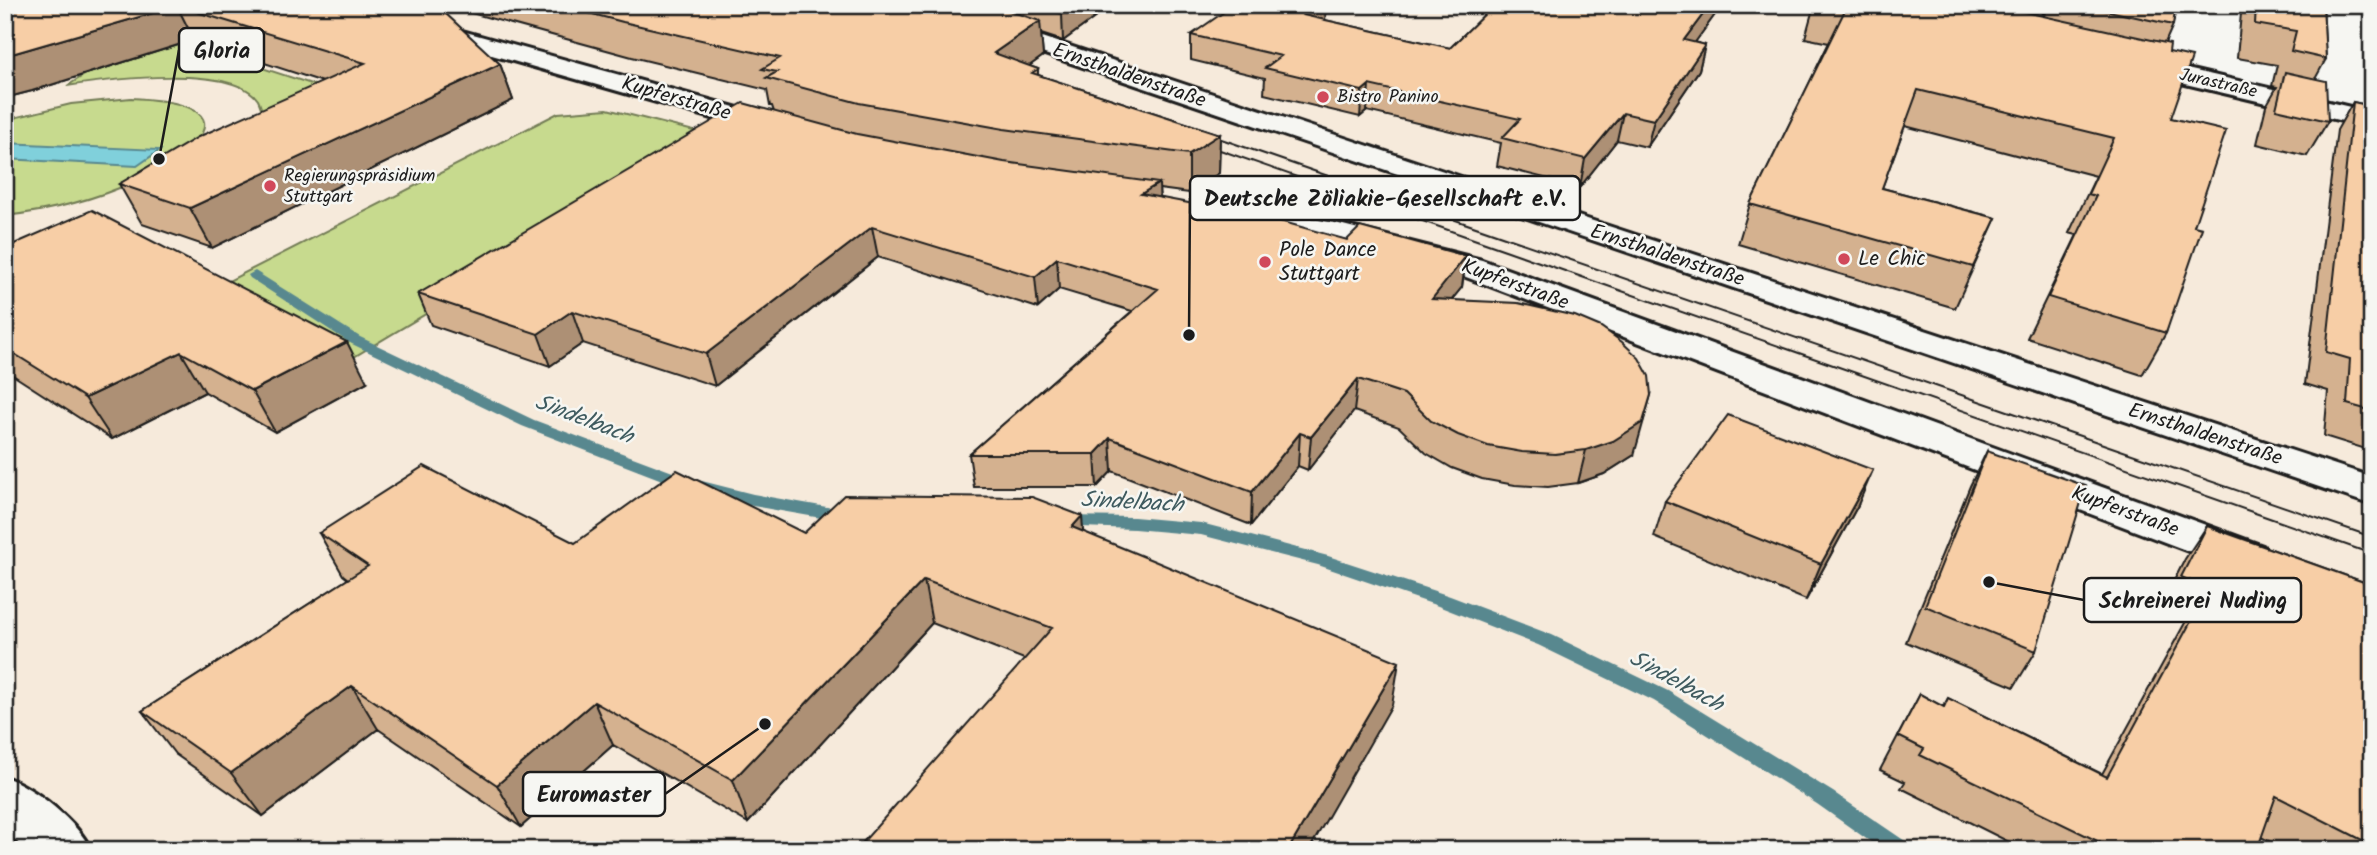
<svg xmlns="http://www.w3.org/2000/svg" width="2377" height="855" viewBox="0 0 2377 855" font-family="Kalam,sans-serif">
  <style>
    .built { fill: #f6eadb }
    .green { fill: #c7da8e; stroke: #727b55; stroke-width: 2 }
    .water { fill: #80d0db; stroke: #58888f; stroke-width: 2 }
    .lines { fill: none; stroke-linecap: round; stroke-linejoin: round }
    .stream { fill: #58888f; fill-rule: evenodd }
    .street-casing { stroke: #1c1c1c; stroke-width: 6 }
    .street { fill: #f6f6f2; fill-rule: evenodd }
    .tram { stroke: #1c1c1c; stroke-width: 2 }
    .wall { fill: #d4b18f; stroke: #1c1c1c; stroke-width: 2 }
    .shaded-wall { fill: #ad9074; stroke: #1c1c1c; stroke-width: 2 }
    .building { fill: #f7cea6; stroke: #1c1c1c; stroke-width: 2 }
    .poi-dot { fill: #d1495b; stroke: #f6f6f2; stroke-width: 2.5 }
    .labels { text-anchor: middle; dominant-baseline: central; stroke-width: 5; stroke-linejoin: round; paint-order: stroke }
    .far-street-label { font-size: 18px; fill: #1c1c1c; stroke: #f6f6f2 }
    .far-poi-label { font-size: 18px; fill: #1c1c1c; stroke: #f6f6f2; text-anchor: start }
    .street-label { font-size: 21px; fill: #1c1c1c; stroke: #f6f6f2 }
    .poi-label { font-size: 21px; fill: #1c1c1c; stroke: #f6f6f2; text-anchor: start }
    .water-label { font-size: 23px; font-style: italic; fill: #3f5b5f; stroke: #f6f6f2 }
    .leader { fill: none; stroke: #1c1c1c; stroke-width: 2.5 }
    .callout-dot { fill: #1c1c1c; stroke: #f6f6f2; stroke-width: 2.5 }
    .callout { fill: #f6f6f2; stroke: #1c1c1c; stroke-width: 2.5 }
    .callout-label { font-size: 23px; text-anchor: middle; font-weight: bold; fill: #1c1c1c }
  </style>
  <rect width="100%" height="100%" fill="#f6f6f2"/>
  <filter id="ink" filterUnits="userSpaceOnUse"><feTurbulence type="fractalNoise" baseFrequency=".0143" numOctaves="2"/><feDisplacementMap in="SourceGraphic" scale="14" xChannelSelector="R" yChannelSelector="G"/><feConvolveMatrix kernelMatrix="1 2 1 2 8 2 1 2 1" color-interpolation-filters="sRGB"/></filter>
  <g filter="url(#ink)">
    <!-- built -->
    <path class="built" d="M5 5H1879L2372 112V850H5Z"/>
    <!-- green -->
    <path class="green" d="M185 43 330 90 263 115C262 111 260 104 258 100 232 63 106 80 67 86L86 74Z
      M131 98C152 99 231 103 195 143 188 150 177 155 168 161 158 167 147 176 136 181 96 199 49 211 5 216V120L71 104Z
      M607 109 702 133 705 147 347 361 211 290 558 113Z"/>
    <!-- water -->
    <path class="water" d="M5 143 160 150 137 166 5 159Z"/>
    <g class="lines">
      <!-- stream -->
      <path class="stream" d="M255 271 360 337 534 420 686 477 753 494 844 510 850 512 853 516 850 520 844 522 753 506 675 485 522 426 350 343 250 278 248 275Z
        M1062 516 1134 517 1201 523 1328 556 1450 596 1552 635 1668 691 1833 792 1908 843 1911 850H1882L1817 804 1654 701 1538 645 1438 606 1318 565 1201 535 1134 529 1056 526 1053 522 1056 518Z"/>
      <!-- street casing -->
      <g class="street-casing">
        <path id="street" d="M331 5H369L785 121 789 127 785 133 775 135 765 133 334 10Z
          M912 5H947L1575 215 2372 477V505L915 10Z
          M2021 5H2045L2030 43 2021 45 2012 43 2009 38Z
          M2135 57 2372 112V128L2126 70 2122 65 2126 60Z
          M1233 204 1335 223 1482 260 2263 546 2270 557 2263 568 2248 572 2233 568 1458 274 1333 241 1222 220 1218 213 1222 206Z
          M5 777C34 787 78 822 91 850H26L5 831Z"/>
      </g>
      <!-- street -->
      <use href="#street" class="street"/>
      <!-- tram -->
      <path class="tram" d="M1201 132 2372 537
        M1200 143 2372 554"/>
    </g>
    <!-- wall -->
    <path class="wall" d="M5 5H421L422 7 500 64 513 100 212 248 142 224 119 184 323 82 194 40 32 91 5 98Z
      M442 5H831L838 8 843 5H1108V8L1063 41 1041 34 1043 56 1029 66 1038 69V75L1220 134 1219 173 1189 193 1159 189 1160 198 1347 240 1466 256 1462 287 1451 300 1634 455 1604 474 1578 483 1548 487 1515 485 1482 479 1452 468 1426 453 1399 427 1354 411 1308 470 1298 466 1251 525 1112 471 1097 487H974L969 454 1132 311 1059 289 1038 308 878 257 715 386 583 343 550 366 431 325 418 294 774 112 772 106H770L767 90 632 57Z
      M1494 5H1722L1695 42 1705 45 1699 70 1647 147 1617 140 1580 187 1497 166 1501 143 1367 111 1360 117 1264 94 1265 78 1191 60V35L1325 20 1450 48Z
      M1814 5H2019L2017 10 2044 16 2047 5H2176L2173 25 2165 43 2169 52 2171 118 2194 226 2166 333 2142 375 2027 338 2077 235 2069 233 2096 176 1905 126 1882 188 1996 218 1955 308 1738 244 1750 204 1829 43 1805 38Z
      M2196 5H2323L2326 59 2315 79 2328 121 2307 156 2257 144 2266 106 2277 87 2272 86 2277 65 2237 58 2241 13Z
      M2353 102 2372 106V451L2324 436 2328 391 2305 384 2337 130Z
      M5 248 367 382 275 432 205 392 112 439 5 370Z
      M1987 451 2036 651 2014 687 1906 642 1970 486Z
      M1665 501 1858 505 1806 600 1654 537Z
      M2207 526 2372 585V850H2286L2261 837 2257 850H2025L1901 788 1905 782 1880 770 1920 694 1943 707 1948 698 2102 774 2186 621 2159 610 2185 559Z
      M1083 532 1392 705 1024 659 932 623 748 823 613 745 521 827 378 729 263 816 175 754 142 711 348 579 343 575 319 533 575 543 804 533Z"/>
    <!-- shaded-wall -->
    <path class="shaded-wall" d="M1074 5H1108V8L1063 41 1062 14Z
      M1317 5H1326L1325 23 1303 15Z
      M1710 5H1722L1678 66 1684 40Z
      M177 6 194 40 32 91 5 98V56Z
      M1040 21 1043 56 997 89 994 53Z
      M1705 45 1699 70 1647 147 1654 120Z
      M500 64 513 100 212 248 190 208Z
      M1369 85 1367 111 1360 117 1362 91Z
      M1623 113 1617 140 1580 187 1585 159Z
      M1220 134 1219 173 1189 193V154Z
      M1159 183 1160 212 1141 194Z
      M872 227 878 257 715 386 706 354Z
      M1466 256 1462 287 1427 331 1432 299Z
      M1057 258 1059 289 1038 308 1035 277Z
      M572 311 583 343 550 366 538 334Z
      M347 342 367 382 275 432 252 391Z
      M181 352 205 392 112 439 85 398Z
      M1358 379 1354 411 1308 470 1311 437Z
      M1651 395 1634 455 1604 474 1578 483 1586 450Z
      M1300 433 1298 466 1251 525 1252 492Z
      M1110 438 1112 471 1097 487 1095 454Z
      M1873 470 1858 505 1806 600 1821 564Z
      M1082 516 1085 558 1072 527Z
      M924 580 932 623 748 823 733 780Z
      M1399 662 1392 705 1309 850H1288Z
      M352 686 378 729 263 816 231 773Z
      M594 702 613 745 521 827 497 785Z"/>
    <!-- building -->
    <path class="building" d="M5 5H416L445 13 500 64 190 208 119 184 198 137 365 63 177 6 5 56Z
      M558 5H831L838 8 843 5H991L1040 21 994 53 1038 69 1032 73 1220 134 1189 154 1004 129 859 103 766 78 777 72 762 69 780 58 623 22Z
      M1034 5H1074L1062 14Z
      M1234 5H1317L1303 15 1450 48 1494 5H1710L1684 40 1705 45 1654 120 1623 113 1585 159 1502 138 1520 119 1369 85 1362 91 1265 68 1281 56 1191 35Z
      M1819 5H1990L2034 14 2170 44 2169 52 2192 57 2171 118 2226 131 2194 226 2202 228 2166 333 2048 297 2096 196 2088 194 2114 138 1918 90 1882 188 1996 218 1973 267 1750 204 1845 10Z
      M2081 5H2176L2173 25Z
      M2256 5H2323L2326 59 2291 51 2296 31 2255 24Z
      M2285 72 2326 81 2328 121 2276 109Z
      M2353 102 2372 106V411L2347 404 2350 359 2326 352Z
      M743 103 857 134 1004 162 1159 183 1141 194 1273 219 1347 240 1360 227 1466 256 1432 299 1518 303 1575 316 1601 327 1622 342 1639 358 1649 376 1651 395 1643 422 1613 441 1586 450 1555 454 1522 452 1488 446 1458 435 1431 421 1404 394 1358 379 1311 437 1300 433 1252 492 1110 438 1095 454H969L1158 289 1057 258 1035 277 872 227 706 354 572 311 538 334 418 294Z
      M92 210 347 342 252 391 181 352 85 398 5 348V248Z
      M1728 415 1873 470 1821 564 1665 501Z
      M1987 451 2086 486 2036 651 1925 606Z
      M424 466 575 543 677 470 804 533 844 495 1032 497 1082 516 1072 527 1399 662 1288 850H856L1052 628 924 580 733 780 594 702 497 785 352 686 231 773 142 711 368 566 319 533Z
      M2207 526 2372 585V845L2276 796 2257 850H2116L1920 755 1924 749 1898 736 1920 694 1944 707 1948 698 2107 777 2209 588 2181 577Z"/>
  </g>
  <!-- markers -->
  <g class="poi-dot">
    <circle cx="1323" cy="97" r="7"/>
    <circle cx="270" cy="186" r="7"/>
    <circle cx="1844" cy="259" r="7"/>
    <circle cx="1265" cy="262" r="7"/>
  </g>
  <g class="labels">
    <!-- far-street labels -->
    <g class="far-street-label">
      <text transform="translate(2218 84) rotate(13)">Jurastraße</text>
    </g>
    <!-- far-poi labels -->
    <g class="far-poi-label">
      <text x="1337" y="97">Bistro Panino</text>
      <text x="284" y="176">Regierungspräsidium<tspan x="284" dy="21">Stuttgart</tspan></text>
    </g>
    <!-- street labels -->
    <g class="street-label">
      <text transform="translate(1129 76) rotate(19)">Ernsthaldenstraße</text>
      <text transform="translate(676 99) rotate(16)">Kupferstraße</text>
      <text transform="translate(1667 256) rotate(18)">Ernsthaldenstraße</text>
      <text transform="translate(1515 285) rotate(20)">Kupferstraße</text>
      <text transform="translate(2205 435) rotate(18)">Ernsthaldenstraße</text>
      <text transform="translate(2125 512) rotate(20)">Kupferstraße</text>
    </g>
    <!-- poi labels -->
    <g class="poi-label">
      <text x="1279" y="250">Pole Dance<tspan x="1279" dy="24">Stuttgart</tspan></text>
      <text x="1858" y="259">Le Chic</text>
    </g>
    <!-- water labels -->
    <g class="water-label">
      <text transform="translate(584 420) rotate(21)">Sindelbach</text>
      <text transform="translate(1132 503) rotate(3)">Sindelbach</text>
      <text transform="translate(1676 682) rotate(29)">Sindelbach</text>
    </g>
  </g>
  <!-- callouts -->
  <path class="leader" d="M159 159L179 50M1189 335L1190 198M1989 582L2084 600M765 724L665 794"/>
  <g class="callout-dot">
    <circle cx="159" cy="159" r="7"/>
    <circle cx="1189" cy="335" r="7"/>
    <circle cx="1989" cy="582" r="7"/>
    <circle cx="765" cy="724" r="7"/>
  </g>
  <g class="callout">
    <rect x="179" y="28" width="85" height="44" rx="7"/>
    <rect x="1190" y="176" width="390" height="44" rx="7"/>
    <rect x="2084" y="578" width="217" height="44" rx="7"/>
    <rect x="523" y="772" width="142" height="44" rx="7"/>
  </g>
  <g class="callout-label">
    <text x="222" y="58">Gloria</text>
    <text x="1385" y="206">Deutsche Zöliakie-Gesellschaft e.V.</text>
    <text x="2193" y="608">Schreinerei Nuding</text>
    <text x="594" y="802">Euromaster</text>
  </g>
  <!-- margin -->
  <rect width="2377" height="855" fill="none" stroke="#f6f6f2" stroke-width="28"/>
  <rect x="14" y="14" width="2349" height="827" fill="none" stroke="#1c1c1c" stroke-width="2.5" filter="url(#ink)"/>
</svg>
